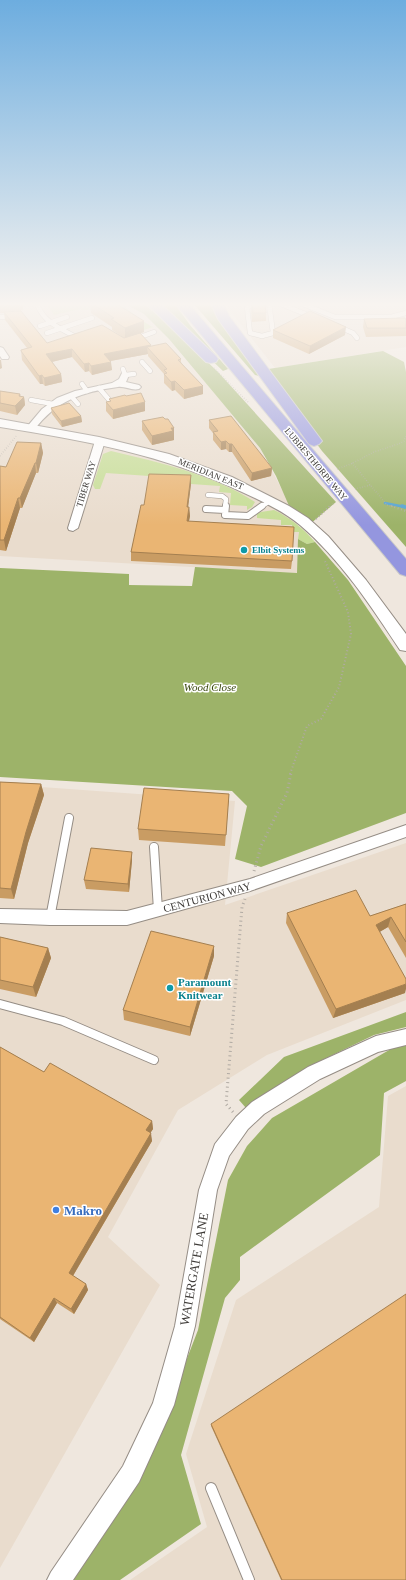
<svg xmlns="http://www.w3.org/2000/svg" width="406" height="1580" viewBox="0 0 406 1580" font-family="Georgia,serif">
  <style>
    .built { fill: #e9dccd }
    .green { fill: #c6dd95 }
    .forest { fill: #9db369 }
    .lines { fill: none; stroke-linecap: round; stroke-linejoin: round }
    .stream-far1 { stroke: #55a3d1; stroke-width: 2.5 }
    .stream { stroke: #55a3d1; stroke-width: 3.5 }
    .service-far3-casing { stroke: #958d85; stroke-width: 5.5 }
    .service-far2-casing { stroke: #958d85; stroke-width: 8 }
    .service-far1-casing { stroke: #958d85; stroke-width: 10 }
    .service-casing { stroke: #958d85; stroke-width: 12 }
    .minor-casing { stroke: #958d85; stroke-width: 2 }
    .tertiary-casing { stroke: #958d85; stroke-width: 2 }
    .trunk-casing { stroke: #c9c8c8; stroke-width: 2 }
    .path-far2 { stroke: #b0aaa3; stroke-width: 1.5; stroke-dasharray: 0.5 2; stroke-linecap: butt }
    .path-far1 { stroke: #b0aaa3; stroke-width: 2; stroke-dasharray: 1 2.5; stroke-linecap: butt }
    .path { stroke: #b0aaa3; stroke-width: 3; stroke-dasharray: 1 3.5; stroke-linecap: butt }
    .service-far3 { stroke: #fff; stroke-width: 4.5 }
    .service-far2 { stroke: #fff; stroke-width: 6 }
    .service-far1 { stroke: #fff; stroke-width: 8 }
    .service { stroke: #fff; stroke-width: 10 }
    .minor { fill: #fff; fill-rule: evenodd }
    .tertiary { fill: #fff; fill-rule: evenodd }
    .trunk { fill: #9496df; fill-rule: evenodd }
    .wall { fill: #c99c63 }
    .shaded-wall { fill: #a47f50 }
    .building { fill: #eab573; stroke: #a47f50 }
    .culture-dot { fill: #0f9aa8; stroke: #fff; stroke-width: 1.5 }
    .shop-dot { fill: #3f7fe0; stroke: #fff; stroke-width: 1.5 }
    .labels { text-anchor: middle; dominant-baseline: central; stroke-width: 3; stroke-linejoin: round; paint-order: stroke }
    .far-street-label { font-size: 9px; fill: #3f3c39; stroke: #fff }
    .far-culture-label { font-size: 9px; font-weight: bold; fill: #0d838f; stroke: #fff; text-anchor: start }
    .park-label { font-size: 11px; font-style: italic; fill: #38460e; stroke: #fff }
    .street-label { font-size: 11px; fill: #3f3c39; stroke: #fff }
    .culture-label { font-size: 11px; font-weight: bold; fill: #0d838f; stroke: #fff; text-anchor: start }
    .near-shop-label { font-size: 13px; font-weight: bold; fill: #366cbe; stroke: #fff; text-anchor: start }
    .near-street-label { font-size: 13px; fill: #3f3c39; stroke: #fff }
  </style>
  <rect width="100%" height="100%" fill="#efe7de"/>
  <!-- built -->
  <path class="built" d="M0 303H115L127 305 144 314 169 339 260 448 289 503 299 529 297 573 0 556Z
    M227 303H406V347L275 368 227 307Z
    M0 784 235 801 225 905 406 843V1000L267 1055 178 1110 108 1237 160 1285 0 1568Z
    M406 1086V1580H130L207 1527 186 1454 236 1300 379 1207 388 1096Z"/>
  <!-- green -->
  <path class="green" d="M41 303H55L62 306 67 303 123 304C125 309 148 325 153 327L144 330 106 308 83 310 80 309 54 315 47 305Z
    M111 451C161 463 212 474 255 502L252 507 247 510V506L230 505 231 493 219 492 220 486 191 484 149 476 106 473 100 489H95L93 485 103 454Z
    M274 510C289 517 304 529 315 542L307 544 298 539 299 532H292V525H281V520L257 518V514L261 512Z"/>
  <!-- forest -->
  <path class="forest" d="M115 303H143L169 325 218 372 336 502 309 525 293 515 276 476 260 448 169 339 144 314 127 305Z
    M152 303H174L190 325 228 369 223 371Z
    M193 303H217L262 370 383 351 404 362 406 372V547L322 451 268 378 255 375Z
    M298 539 307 544 315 542 348 580 406 666V813L261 867 235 859 247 806 232 791 0 777V568L129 574V585L192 586 195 567 297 573Z
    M406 1012V1027L374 1035 310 1066 246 1108 239 1100 284 1057Z
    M406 1044V1081L384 1093 380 1155 240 1257V1280L225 1298 181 1455 201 1524 120 1580H69L147 1462 198 1330 228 1180 247 1146 272 1118 396 1046Z"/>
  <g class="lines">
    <!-- stream-far1 -->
    <path class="stream-far1" d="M385 503 405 507"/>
    <!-- stream -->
    <path class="stream" d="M402 506 405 507"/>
    <!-- service-far3 casing -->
    <g class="service-far3-casing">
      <path id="service-far3" d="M257 303 247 307 250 333 262 336 273 333 269 303
        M278 303 313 317
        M300 303 335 317H391L406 313
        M38 306C44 322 60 328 74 336
        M0 317H14
        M40 326 67 317
        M337 326 353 333 357 338
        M47 333 92 318
        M135 339 154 332
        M142 362 150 371
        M123 369 125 375 134 374
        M82 384 87 391
        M99 388 111 402
        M71 396 78 404
        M31 400 53 404
        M208 495 222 496 226 499 225 507
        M261 507 270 501"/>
    </g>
    <!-- service-far2 casing -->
    <g class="service-far2-casing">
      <path id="service-far2" d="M226 506 225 515 248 516 262 506
        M206 509 225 510"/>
    </g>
    <!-- service-far1 casing -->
    <g class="service-far1-casing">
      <path id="service-far1" d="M154 847 158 910
        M50 918 69 818
        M0 1004 63 1021 154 1060"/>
    </g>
    <!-- service casing -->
    <g class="service-casing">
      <path id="service" d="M211 1488 249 1580"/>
    </g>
    <!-- minor casing -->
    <g class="minor-casing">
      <path id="minor" d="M0 347 3 348 9 357 8 359H2L0 356Z
        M125 372 129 375 126 382 139 385 141 387 139 389C132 391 125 386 118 387 82 392 57 400 34 430L31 431 26 428 42 409 57 398 75 391 112 383 119 379 122 373Z
        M100 438 105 441 78 528 73 531 69 530 68 528 95 441Z
        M406 825V837L250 891 127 925H50L0 923V909L127 911 250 879Z
        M406 1029V1045L378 1052 320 1079 264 1114 248 1129 229 1156 217 1190 195 1326 174 1405 139 1482 73 1580H47L51 1572 123 1466 153 1403 175 1326 199 1190 215 1144 236 1117 252 1102 308 1067 376 1036Z"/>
    </g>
    <!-- tertiary casing -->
    <g class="tertiary-casing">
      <path id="tertiary" d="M0 419 99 437 169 454 232 477 289 506 308 518 328 536 366 580 406 634V651L400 650C371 606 340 559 300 525 283 511 262 501 242 492 165 455 83 440 0 427Z"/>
    </g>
    <!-- trunk casing -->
    <g class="trunk-casing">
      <path id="trunk" d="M146 303H160L216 356 218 359 216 362 211 363 206 362Z
        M175 303H188L406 559V576L400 574Z
        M211 303H223L229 316 322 441 319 444 314 446 309 444 218 319Z"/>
    </g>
    <!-- path-far2 -->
    <path class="path-far2" d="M214 368 249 403
      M0 456 17 435
      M352 463 387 505 395 507
      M337 469 351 464 374 452 401 443 404 441 406 435
      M355 489 371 485
      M329 507 334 503"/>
    <!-- path-far1 -->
    <path class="path-far1" d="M391 506 406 511
      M316 519 330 506
      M290 774 307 726 321 719 339 687 351 634 348 612 324 559"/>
    <!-- path -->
    <path class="path" d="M254 871 261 846 287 793 291 773
      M233 1112 226 1104 242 907 245 899"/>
    <!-- service-far3 -->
    <use href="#service-far3" class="service-far3"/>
    <!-- service-far2 -->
    <use href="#service-far2" class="service-far2"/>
    <!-- service-far1 -->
    <use href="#service-far1" class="service-far1"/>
    <!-- service -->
    <use href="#service" class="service"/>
    <!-- minor -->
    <use href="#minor" class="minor"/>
    <!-- tertiary -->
    <use href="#tertiary" class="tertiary"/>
    <!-- trunk -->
    <use href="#trunk" class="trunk"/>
  </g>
  <!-- wall -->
  <path class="wall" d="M0 303H24L21 311 47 343 124 338 112 330V327L91 313 90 303H115L144 332 140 333 151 345V346L181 359V362L203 394 184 399 175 390 172 391 164 383V374L148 356V354L110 361 112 370 92 375 89 371 85 372 72 357 52 362 61 374 62 382 45 386 43 384H40L22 360 21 350 27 348 5 320 4 313H0Z
    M251 303H265L266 313V321L252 322 251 310Z
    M364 319 406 320V336L366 337 363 327Z
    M273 330 345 335 309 354 273 338Z
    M0 391 24 397 25 405 17 415 0 411Z
    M126 396 145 411 113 419 106 411V402L110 401 109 399Z
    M51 408 81 416 82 422 62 427 52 414Z
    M209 420 272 468 271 476 251 481 232 452H229L226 449 221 450 213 440V433L209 428Z
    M142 421 174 437V440L152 445 142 430Z
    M41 443 43 453 38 473H36L22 508H20L6 551 0 550V466L6 467Z
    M191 475V484L188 507H189L190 516 189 521 292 561 291 569 131 561V552L144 505Z
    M0 782 41 784 44 795 28 843 14 899 0 898Z
    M229 794 225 846 139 840 138 829Z
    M132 852V860L129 892 86 889 84 880Z
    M406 904V958L388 927 379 932 405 993 333 1018 286 923 287 913 370 916Z
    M0 937 48 948 51 958 36 997 0 989Z
    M214 956 190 1036 124 1020 123 1010Z
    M0 1047 44 1072 152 1121 153 1129 150 1133 152 1141 73 1276 86 1284 88 1290 74 1314 57 1303 34 1342 0 1319Z
    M211 1424 406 1580H281L211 1426Z"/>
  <!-- shaded-wall -->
  <path class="shaded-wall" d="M21 303H24L22 311Z
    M144 321V332L125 339V328Z
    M346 327 345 335 309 354 310 346Z
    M151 345 152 352 147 347 148 354 105 362 104 354Z
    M72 349V357L47 363 46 354Z
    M0 360H1L2 368 0 369Z
    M111 362 112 370 92 375 91 366Z
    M89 363V371L85 372 84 364Z
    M61 374 62 382 45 386 44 378Z
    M42 375 43 384H40L39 376Z
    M175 381V390L172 391 171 382Z
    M203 386V394L184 399V390Z
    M20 394 21 399 24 397 25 405 17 415 15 406 19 396Z
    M145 402V411L113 419V410Z
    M81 416 82 422 62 427 61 421Z
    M171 428H174V440L152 445V436Z
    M226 441V449L221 450V442Z
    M41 443 43 453 38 473 36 463Z
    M229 444H232V452H229Z
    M35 463 36 473 22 508 20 498Z
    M272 468 271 476 251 481 252 473Z
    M191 475V484L187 515V507Z
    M18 498 20 508 6 551 4 540Z
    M189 507 190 516 187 530V521Z
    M41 784 44 795 28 843 14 899 11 889 26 832Z
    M132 852V860L129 892 128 884Z
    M391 917 388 927 373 936 376 925Z
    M214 946V956L190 1036V1027Z
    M48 948 51 958 36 997 33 987Z
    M406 984V989L405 993 333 1018 336 1009Z
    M152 1121 153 1129 147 1138 146 1130Z
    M151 1133 152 1141 71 1279 69 1273Z
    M86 1284 88 1290 74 1314 71 1309Z
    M54 1298 57 1303 34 1342 30 1338Z"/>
  <!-- building -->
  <path class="building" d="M91 303H115L144 321 125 328 111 319 114 318Z
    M252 303H265L266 313H253Z
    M21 311 47 343 102 325 124 338 140 333 151 345 104 354 111 362 91 366 89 363 84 364 72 349 46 354 61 374 44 378 42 375 39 376 21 351V350L32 347 4 312Z
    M310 311 346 327 310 346 273 330Z
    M405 318 406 320V328H367L364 319Z
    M166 343 181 359 178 360 203 386 184 390 175 381 171 382 164 374 167 373 164 370 167 369 147 347Z
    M0 391 20 394 19 396 24 397 15 406 0 403Z
    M141 393 145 402 113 410 106 402 111 401 109 399 125 395 126 396Z
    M69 403 81 416 61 421 51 408Z
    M231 416 272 468 252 473 232 444H229L226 441 221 442 213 432 218 431 209 420Z
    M163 417 165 419H168L174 428H171L173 431 152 436 142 421Z
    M17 442 41 443 36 463H35L20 498H18L4 540H0V466L6 467Z
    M149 474 191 475 187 507H189L187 521 294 527 292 561 131 552 141 505H144Z
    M0 782 41 784 26 832 11 889 0 888Z
    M144 788 229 794 226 835 138 829Z
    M91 848 132 852 128 884 84 880Z
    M356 890 370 916 406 904V942L391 917 376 925 406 979V984L336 1009 287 913Z
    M151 931 214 946 190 1027 123 1010Z
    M0 937 48 948 33 987 0 980Z
    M0 1047 44 1072 50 1063 152 1121 146 1130 151 1133 69 1273 86 1284 71 1309 54 1298 30 1338 0 1317Z
    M406 1294V1580H282L211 1424Z"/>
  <!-- sky -->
  <linearGradient id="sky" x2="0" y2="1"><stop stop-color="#6daddf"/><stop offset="0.58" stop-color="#f8f4f0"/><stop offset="1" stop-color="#f8f4f0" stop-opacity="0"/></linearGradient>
  <rect width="406" height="525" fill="url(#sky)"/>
  <!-- markers -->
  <g class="culture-dot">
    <circle cx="244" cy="550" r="4"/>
    <circle cx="170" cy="988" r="4"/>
  </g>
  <circle class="shop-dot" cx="56" cy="1210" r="4"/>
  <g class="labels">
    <!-- far-street labels -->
    <g class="far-street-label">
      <text transform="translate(316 464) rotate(50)">LUBBESTHORPE WAY</text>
      <text transform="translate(211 474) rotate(22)">MERIDIAN EAST</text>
      <text transform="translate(86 484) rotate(-73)">TIBER WAY</text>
    </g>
    <!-- far-culture labels -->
    <g class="far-culture-label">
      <text x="252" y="550">Elbit Systems</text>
    </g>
    <!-- park labels -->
    <g class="park-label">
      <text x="210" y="687">Wood Close</text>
    </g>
    <!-- street labels -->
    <g class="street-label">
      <text transform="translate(207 897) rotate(-15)">CENTURION WAY</text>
    </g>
    <!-- culture labels -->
    <g class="culture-label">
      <text x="178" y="982">Paramount<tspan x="178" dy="13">Knitwear</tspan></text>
    </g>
    <!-- near-shop labels -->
    <g class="near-shop-label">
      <text x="64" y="1210">Makro</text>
    </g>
    <!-- near-street labels -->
    <g class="near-street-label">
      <text transform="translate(194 1269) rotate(-80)">WATERGATE LANE</text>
    </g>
  </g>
</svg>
